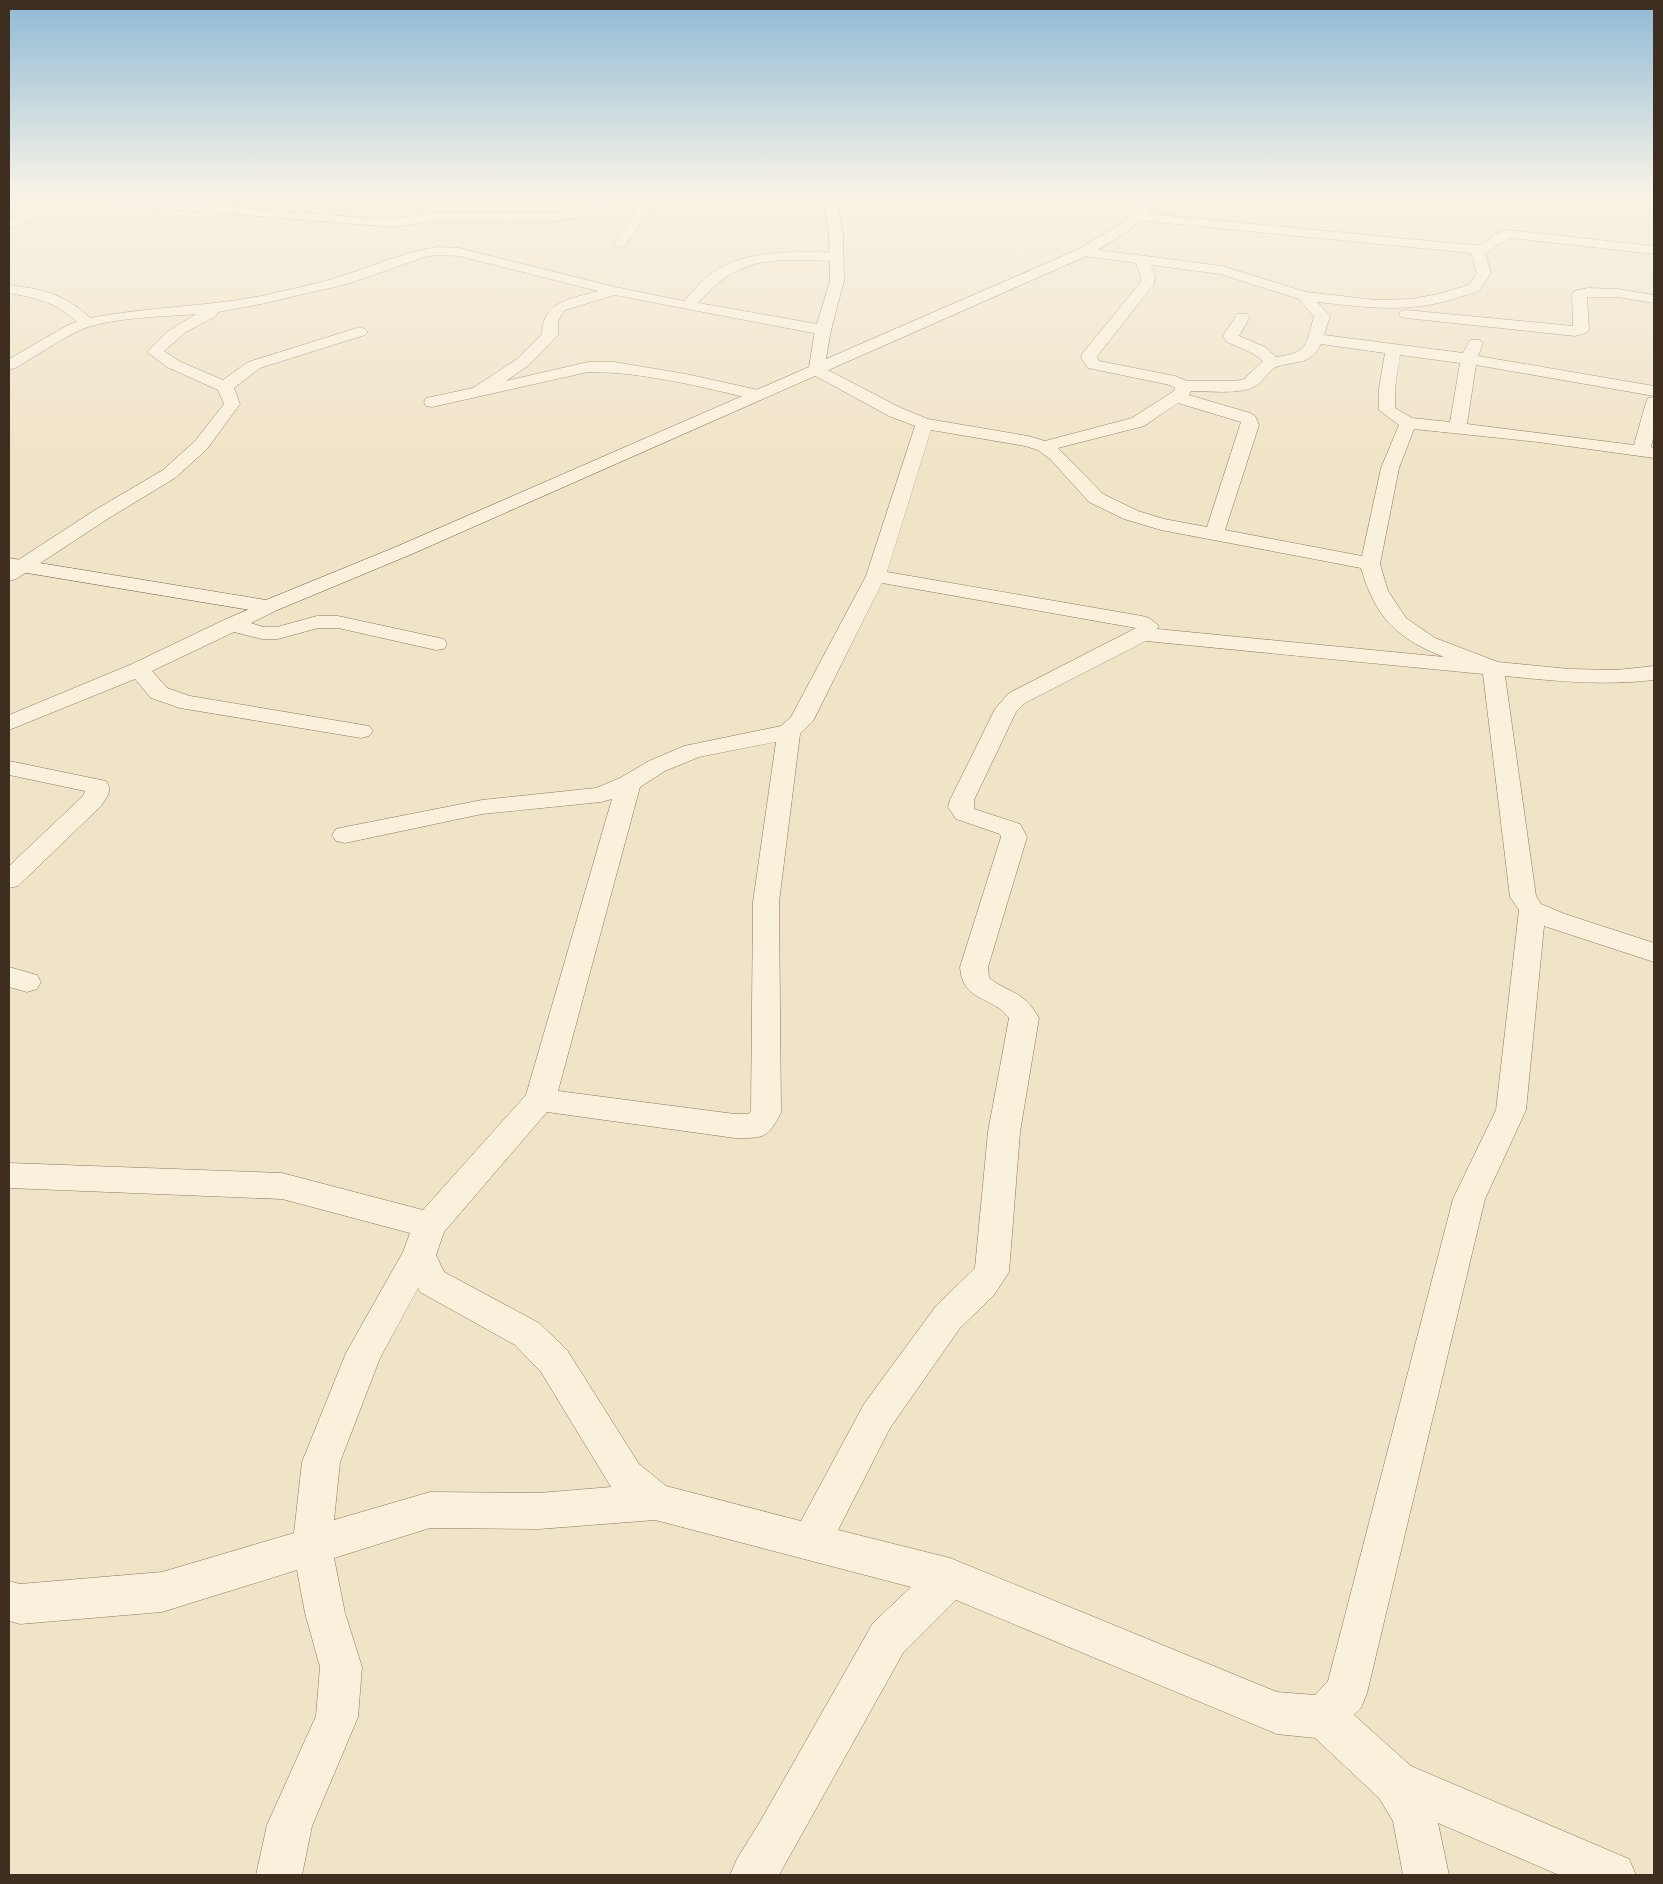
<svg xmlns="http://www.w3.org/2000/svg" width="1663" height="1884" viewBox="0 0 1663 1884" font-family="'Source Serif 4',serif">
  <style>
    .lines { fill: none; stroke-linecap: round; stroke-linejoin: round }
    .street-casing { stroke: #8d765c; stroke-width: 1 }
    .secondary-casing { stroke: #6f573f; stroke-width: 1 }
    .street { fill: #faf1dc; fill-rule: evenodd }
    .secondary { fill: #faf1dc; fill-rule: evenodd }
  </style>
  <rect width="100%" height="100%" fill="#f0e4c8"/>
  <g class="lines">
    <!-- street casing -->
    <g class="street-casing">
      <path id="street" d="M9 192H54L378 219H395L431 213H554L577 210 623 193 713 192 707 196 656 199 625 246 620 247 613 243 643 200 625 201 584 217 554 221H431L395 227 53 200 37 216 9 229V220L28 210 40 199 9 197Z
        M1140 213 1461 244 1482 245 1497 233 1510 230 1654 246V254L1510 238 1485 253 1491 273 1479 291C1457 298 1434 306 1411 307 1379 310 1349 305 1317 302L1330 316 1324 335 1463 353 1470 340H1480L1483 343 1478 356 1654 386V396L1476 365 1467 424 1634 445 1646 402 1648 398 1654 397V434L1651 447 1654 448V458L1538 442 1414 429 1399 468 1380 564 1388 591 1406 618 1435 638 1498 662 1569 669 1617 670 1654 666V680C1604 686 1555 681 1505 676L1536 896 1541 904 1565 914 1654 943V962L1544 926 1526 1110 1485 1199 1367 1693 1361 1708 1354 1715 1411 1766 1629 1859 1636 1875H1559L1438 1823 1449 1875H1403L1393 1821 1379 1798 1315 1738 1277 1734 956 1600 903 1653 779 1875H730L737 1859 761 1820 873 1623 911 1587 655 1520 539 1529 430 1528 334 1558 345 1613 362 1667 358 1717 312 1826 302 1875H256L267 1825 316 1716 320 1667 305 1613 297 1570 162 1612 20 1624 9 1621V1581L20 1584 162 1572 294 1533 302 1462 346 1353 403 1252 410 1233 282 1199 9 1188V1163L282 1173 423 1210 526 1095 612 799 601 802 482 814 345 843 336 841 332 835 336 829 345 827 482 800 596 788 620 778 649 761 684 746 781 726 791 717 866 576 915 426 889 416 810 373 808 370 810 367H822L901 408 928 419 1028 436 1045 441 1132 418 1174 391 1175 388 1170 385 1088 368 1081 358 1082 354 1140 283 1141 277 1136 263 1084 256 1079 255 1077 252 1079 249 1084 248 1222 266 1306 292 1376 300 1412 299 1438 294 1469 285 1477 273 1471 253 1135 220 1133 217ZM1151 265 1220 274 1299 299 1314 317C1305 345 1309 353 1276 357L1265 347 1239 336 1250 317 1247 314H1237L1223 336 1227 342 1254 354 1263 361 1244 379 1236 381H1187L1175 376 1099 361 1097 358 1098 355 1154 284 1155 277ZM1321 344 1385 353 1379 388V410L1399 425 1381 468 1362 556 1225 530 1259 425 1255 416 1250 413 1189 395 1191 391C1208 391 1241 395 1256 386 1264 381 1270 368 1279 366 1297 361 1312 364 1321 344ZM1400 355 1460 363 1450 422 1412 418 1395 408V388ZM1178 403 1241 422 1207 527 1164 519 1138 511 1103 494 1058 448 1144 426ZM931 430 1025 446 1038 450 1050 459 1089 502 1124 519 1161 530 1361 568C1375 617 1397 639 1444 657L1157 629 1159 626 1149 618 1142 616 887 572ZM882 583 1136 628 1009 693 995 709 950 800 948 807 956 819 1000 834 1001 837 960 967C962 1002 993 996 1009 1018L988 1132 975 1268 936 1306 864 1404 801 1521 666 1486 639 1464 567 1350 539 1323 444 1272 436 1255 444 1232 547 1112 735 1138C764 1138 767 1139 781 1113L779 902 800 734 813 721ZM1146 641 1483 674 1510 897 1519 910 1496 1110 1453 1199 1328 1681 1315 1695 1277 1692 950 1558 838 1530 890 1428 960 1328 994 1295 1009 1272 1020 1132 1039 1018C1023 990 1012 995 989 978L988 967 1027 837 1020 824 974 809V800L1016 712 1025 703ZM776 742 753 902 751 1111 748 1114H735L558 1091 640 787 665 771 699 757ZM418 1288 420 1292 515 1345 541 1372 611 1487 539 1493 430 1492 334 1520 340 1462 380 1358Z
        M437 247 459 248 615 287 684 301C692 293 699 283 708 276 738 252 779 252 816 252 824 253 839 250 845 257L838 261C775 260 743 252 698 303L823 325 828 327 831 330 828 333 823 335 615 295 565 310 558 321V335L555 338 529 365 506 381 588 362H614L686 374 763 391 765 395 763 399 757 400C702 387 645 372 588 372L432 407 426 406 424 402 426 398 473 388 517 359 542 334C543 300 572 299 598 291L459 256 437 255 425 257 347 284 261 304 218 312 216 316 186 332 164 351 179 361 223 380 248 362 360 327 365 329 368 332 365 335 260 368 234 388 240 404 207 449 175 478 109 518 16 579 9 581V566L95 510 163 470 195 441 224 404 218 390 167 367 147 352 168 331 196 314C163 317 108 317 78 331 56 342 36 356 15 368L9 370V359L68 325 77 322C56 302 36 298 9 293V285C42 289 65 294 90 318 146 307 204 307 261 296 286 290 313 285 339 277 371 267 403 252 437 247Z
        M1588 288 1617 289 1654 295V303L1617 297H1587L1589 330 1586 333 1575 336 1406 318 1401 317 1399 314 1401 311 1406 310 1573 326 1572 294 1574 291Z
        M268 601 275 603 278 607 275 611 251 623 263 627H277L317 616H338L444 639 447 644 444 649 436 650 338 628H318L278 639H262L234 632 152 671 167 688 190 696 369 726 373 731 369 736 361 738 180 708 151 698 135 679 9 730V715L132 664 224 620Z
        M9 761 106 781C113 791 107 797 101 806L18 886 9 888V866L83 796 85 791 9 775Z
        M9 967 37 975 41 982 37 989 27 992 9 987Z"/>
    </g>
    <!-- secondary casing -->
    <g class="secondary-casing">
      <path id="secondary" d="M822 192H834L843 234 844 281 831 330 826 359 1079 249 1131 217 1154 192H1166C1146 221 1119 238 1089 255L412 554 275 611 268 613 9 570V558L266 600 398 546 809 367 815 330 830 281 829 234Z"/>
    </g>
    <!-- street -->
    <use href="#street" class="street"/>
    <!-- secondary -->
    <use href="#secondary" class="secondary"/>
  </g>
  <!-- sky -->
  <linearGradient id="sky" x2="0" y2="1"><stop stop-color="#8fbad6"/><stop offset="0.42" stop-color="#f8f3e6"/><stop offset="1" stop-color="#f8f3e6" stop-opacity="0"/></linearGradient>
  <rect width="1663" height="456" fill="url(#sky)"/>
  <!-- border -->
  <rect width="1663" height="1884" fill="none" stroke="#3d2e20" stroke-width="20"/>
</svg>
